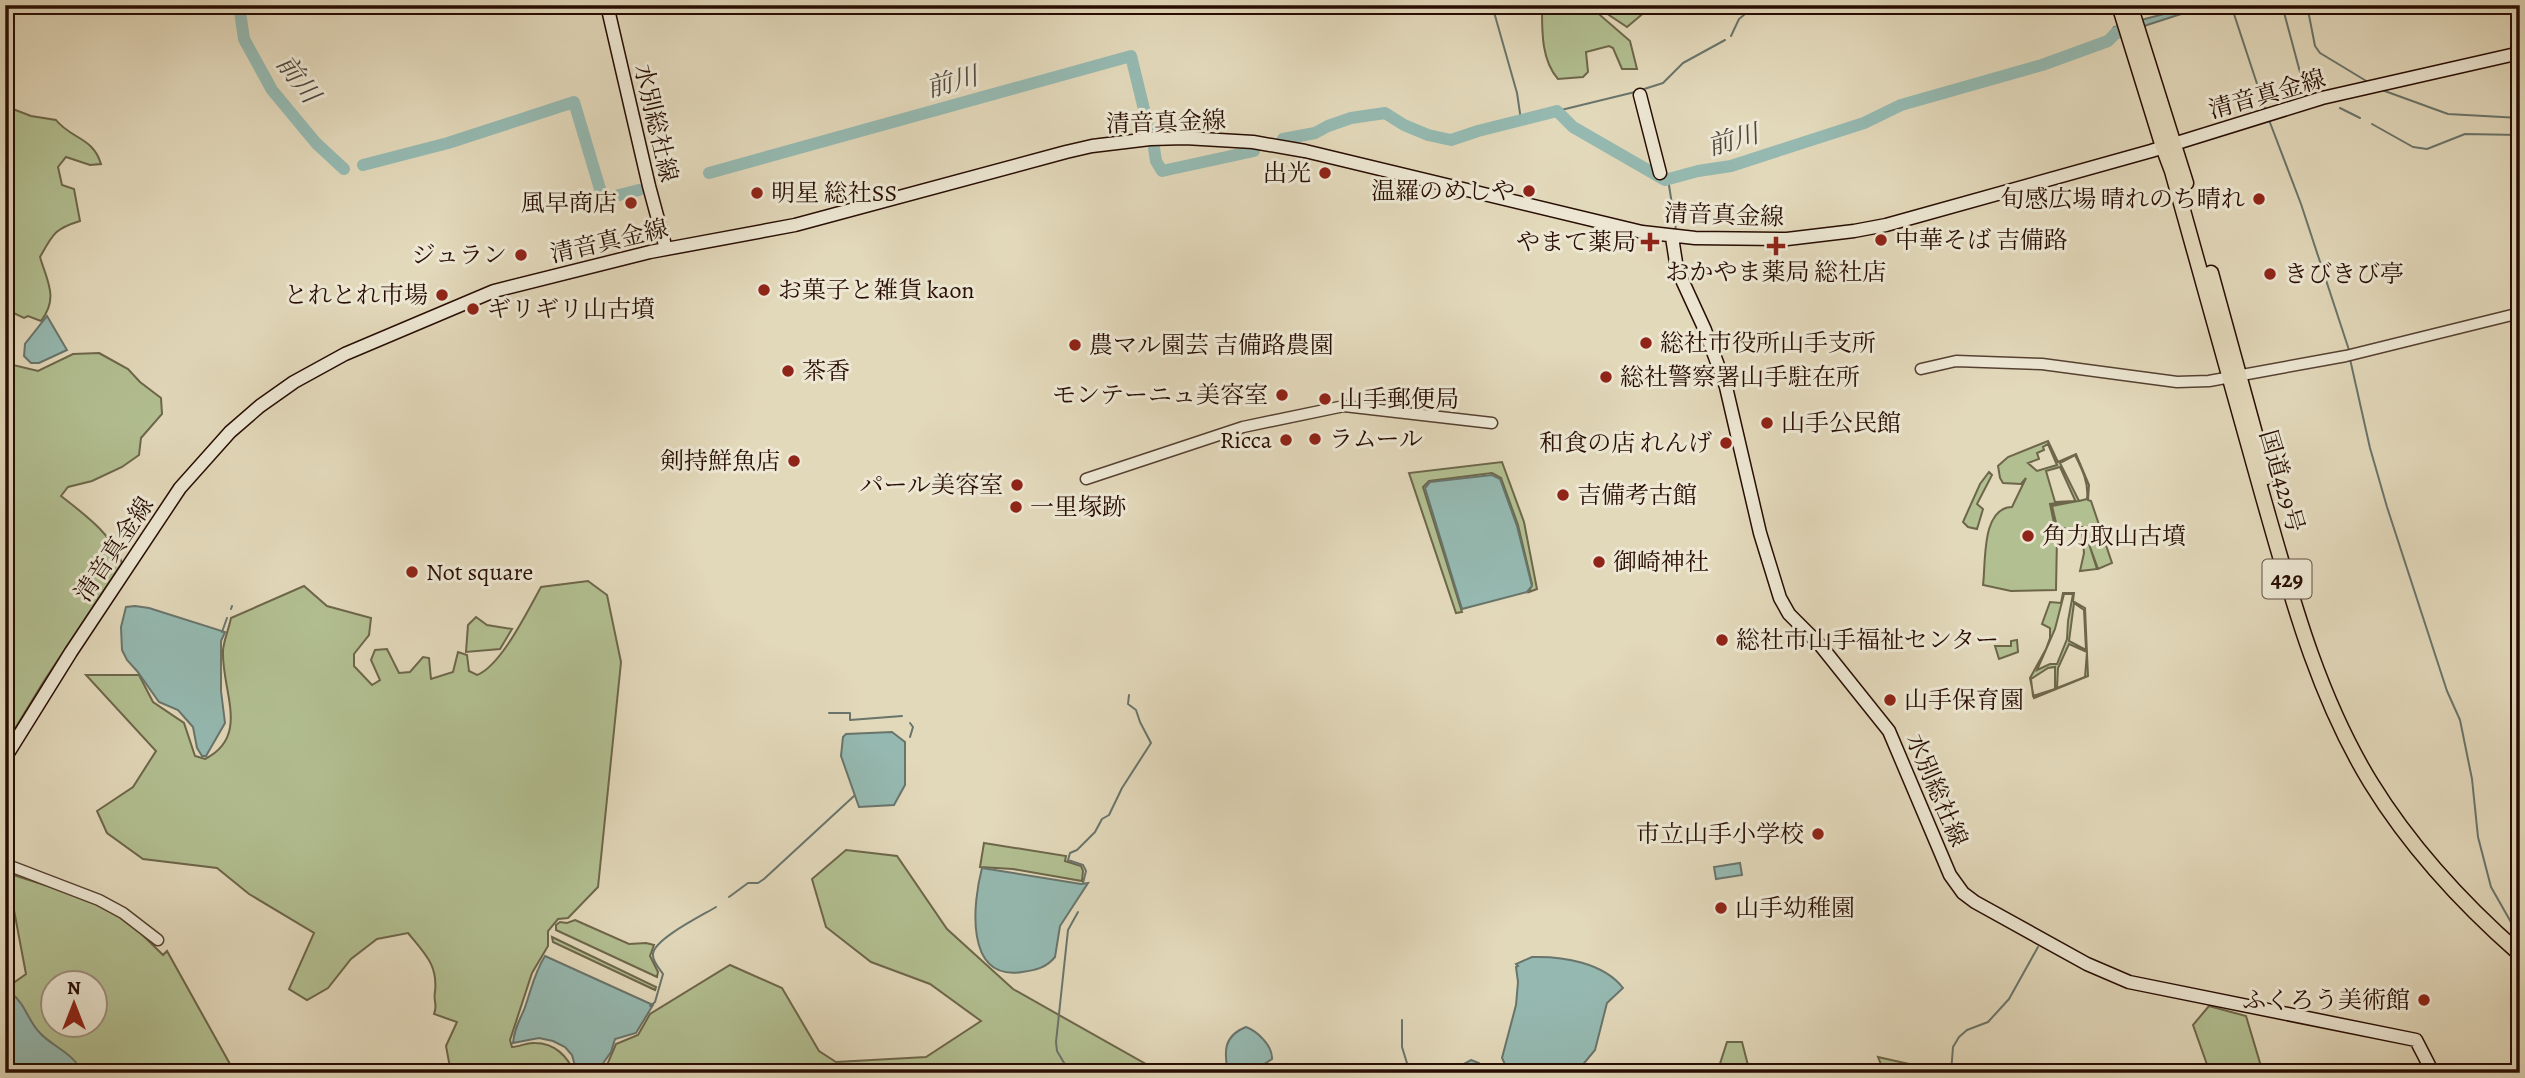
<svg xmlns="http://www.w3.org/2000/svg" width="2525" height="1078" viewBox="0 0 2525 1078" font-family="Alegreya,'Noto Serif JP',serif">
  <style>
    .green { fill: #b2bf91; stroke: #6d664a; stroke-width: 2; fill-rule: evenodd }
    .water { fill: #95b9b1; stroke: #69746b; stroke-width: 2 }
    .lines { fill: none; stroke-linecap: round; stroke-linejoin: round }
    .stream { stroke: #69746b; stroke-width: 2 }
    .river { stroke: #95b9b1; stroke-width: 12 }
    .tertiary-casing { stroke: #564031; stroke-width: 13 }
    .secondary-casing { stroke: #280d03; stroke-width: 15 }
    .trunk-casing { stroke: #280d03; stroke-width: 17 }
    .tertiary { stroke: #ece6d2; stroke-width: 10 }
    .secondary { stroke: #ece6d2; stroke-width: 12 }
    .trunk { stroke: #e2d8ba; stroke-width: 14 }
    .poi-dot { fill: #8f2418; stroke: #ece6d2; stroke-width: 2.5 }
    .labels { text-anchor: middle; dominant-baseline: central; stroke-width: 6; stroke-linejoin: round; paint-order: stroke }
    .shield { fill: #ece6d2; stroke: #634e41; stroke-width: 2 }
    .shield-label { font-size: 23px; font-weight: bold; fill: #280d03 }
    .street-label { font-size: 24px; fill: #280d03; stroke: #ece6d2 }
    .poi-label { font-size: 24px; fill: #280d03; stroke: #ece6d2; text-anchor: start }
    .water-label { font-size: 26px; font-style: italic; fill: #4e4940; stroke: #ece6d2 }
  </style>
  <rect width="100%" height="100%" fill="#e2d8ba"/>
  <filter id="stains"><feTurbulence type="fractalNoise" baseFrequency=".00286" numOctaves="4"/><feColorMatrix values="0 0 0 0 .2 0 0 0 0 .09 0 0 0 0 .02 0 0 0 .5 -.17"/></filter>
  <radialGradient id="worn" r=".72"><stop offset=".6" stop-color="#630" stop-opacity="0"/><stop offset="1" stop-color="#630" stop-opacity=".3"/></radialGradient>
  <!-- green -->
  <path class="green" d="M1542 5H1584L1600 15 1630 41 1637 69H1622L1613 48 1609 46 1586 52 1588 72 1583 77 1558 79C1541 60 1542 30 1542 5Z
    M1594 5H1651L1652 6 1627 27Z
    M5 106 31 116 56 120C71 139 93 137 101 164L90 165 66 157 58 167 62 185 74 189 80 221C54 229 53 234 40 257 47 281 59 298 41 321L28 316 24 318 5 309Z
    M99 353 128 369 140 382 161 398 162 414 141 438 139 455 122 467 92 481 68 487 61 496C84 514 113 535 122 563L44 681 5 745V363L38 371 73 354Z
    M2048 441 2058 462 2076 454 2089 485 2088 500 2091 501 2112 563 2098 569 2089 544 2097 569 2080 571 2084 553 2082 532 2085 530 2082 527 2080 531 2057 527 2052 506 2078 501 2050 504 2057 537 2056 590 2011 591 1983 585C1986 563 1981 508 2012 507L2026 478 2021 484 2003 483 2000 478 1998 466 2008 457ZM2048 444 2057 465 2037 471 2028 463 2039 459 2037 453 2044 450 2043 447ZM2075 455C2082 469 2089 483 2087 499L2079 501 2060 463ZM2060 467 2075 500 2074 501 2055 502 2046 471Z
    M1502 462 1524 522 1537 589 1529 592 1532 584 1518 525 1501 478 1492 473 1429 481 1423 487 1462 612 1456 613 1409 473Z
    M1989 472 1992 475 1977 504 1983 509 1977 529 1968 527 1963 522 1980 484Z
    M588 581 607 595 621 662 598 887 568 918 558 919 548 931V946L532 973 510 1040 512 1047C520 1047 527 1042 535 1043 554 1043 568 1056 574 1073H451L446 1046 457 1022 434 1014C438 1005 433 1001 435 992 438 965 425 954 408 933L377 939 351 959 328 988 307 1000 289 989 314 933 249 894 217 868 143 859 107 833 97 811 133 787 156 751 86 675H139L153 702 184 723 195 756 205 759C251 736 221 690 223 650 224 640 229 628 231 618L304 586 327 606 371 618 369 635 354 654V666L372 685 380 680 371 660 375 650 387 649 399 673 410 672 423 657 429 658 431 679 453 672 458 652 467 655 469 671 477 675C501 666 528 610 541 587Z
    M2063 593H2074L2073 601 2085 608 2088 676 2034 698 2030 678 2046 649 2050 638V628L2042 624 2050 602 2061 603ZM2064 594H2073L2068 621 2067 639 2057 664H2050L2037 670 2055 629ZM2074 603 2084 610 2086 650 2069 641ZM2069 644 2087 652 2085 677 2057 688 2058 668ZM2055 667V689L2033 696 2031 679 2048 668Z
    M476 617 487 625 512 629 500 649 466 652 468 625Z
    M2017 640 2018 652 1999 659 1995 646H2011V641Z
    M984 843 1066 856 1065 861 1081 866 1083 871 1082 881 1013 869 980 867Z
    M846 850 897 856 947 929 1013 989 1151 1067 1152 1073H598L607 1065 616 1044 638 1035 650 1014 730 965 782 988 819 1051 836 1062 926 1057 981 1021 930 984 871 962 826 927 812 879Z
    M7 873 114 907 163 955 167 951 235 1073H5V989L26 974ZM52 984H94V1026H52Z
    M575 920 629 944 646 943 654 945 650 956 658 972 657 977 556 930V925L560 922 567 923Z
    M552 937 656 987 655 990 553 942Z
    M2209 1006 2246 1016 2263 1073H2210L2193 1025Z
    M1727 1042H1742L1750 1073H1717Z
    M1878 1057 1949 1073H1889L1882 1067Z"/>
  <!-- water -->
  <path class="water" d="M2198 5H2209L2147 25 2106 43 2105 41 2114 27Z
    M47 316 67 350 39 363H31L24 356 25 344Z
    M1492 475 1500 479 1517 526 1532 586 1527 592 1462 609 1425 488 1430 482Z
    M135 606 149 608 225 632 221 641V691L225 723 206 756H202L197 748 193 727 178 710 159 702 137 671 127 660 122 650 121 627 126 607Z
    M892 732 905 742V785L894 805 859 807 841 756 843 737 846 734Z
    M1740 863 1742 875 1716 879 1714 867Z
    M982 868 1081 884 1088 883 1060 926 1055 957C1046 968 1036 970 1022 972 964 981 973 902 982 868Z
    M545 956 653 1005 636 1033 615 1039 611 1052 599 1069 580 1070 575 1066 572 1055 565 1047 553 1041 539 1038 513 1043C514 1030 519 1021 524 1010 531 991 534 973 545 956Z
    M1532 957C1563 956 1604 963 1623 988L1607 1003 1595 1050 1576 1073H1509L1502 1058 1516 1005 1518 982 1516 967 1518 966 1516 964Z
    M11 993C26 1004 28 1022 41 1034 52 1046 78 1056 81 1073H5V996Z
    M1246 1027C1257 1031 1273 1046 1272 1059L1250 1073H1228C1224 1052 1223 1036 1246 1027Z
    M1471 1060 1479 1063 1486 1073H1447Z"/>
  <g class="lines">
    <!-- stream -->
    <path class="stream" d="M1492 5 1517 93 1521 120
      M2231 5 2265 108
      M2282 5 2304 87 2310 89
      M2307 5 2315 46 2320 53 2368 82
      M1731 36 1739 19 1756 5
      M1641 90 1663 83 1683 63 1725 40
      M2382 90 2448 114 2520 118
      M2340 108 2360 118
      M1557 111 1635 92
      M2269 120 2301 204 2349 350
      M2372 124 2413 147 2427 149 2465 134 2520 135
      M1668 179 1676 230
      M2350 359 2370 448 2387 507 2447 691 2460 720 2472 779 2478 837 2491 887 2512 924
      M231 609 232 606
      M222 632 227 618
      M829 713H850V720L902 716
      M910 737 913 727 910 723
      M1083 883 1086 871 1083 865 1068 860 1070 853 1077 850 1095 832 1102 819 1109 815 1122 788 1151 743 1140 722 1136 710 1128 704 1129 695
      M729 897 748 883H758L764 879 854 796
      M650 1006 655 1002 663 974C659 968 652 961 653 954 654 939 703 915 716 907
      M1402 1020V1047L1410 1073
      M1070 1073 1057 1051 1056 1042 1068 930 1078 912
      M1951 1073 1953 1047 1959 1037 1967 1030 1988 1022 2009 999 2038 947"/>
    <!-- river -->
    <path class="river" d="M239 5 244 39 272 90 316 143 344 169
      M1283 139 1315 133 1328 126 1351 118 1385 113 1404 125 1428 135 1451 140 1478 131 1557 111 1573 127 1665 180 1698 171 1731 166 1864 123 1901 105 2042 65 2108 41 2117 32
      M1154 148 1156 161 1162 171 1254 151
      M363 165 448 143 574 102 603 199 639 190
      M709 173 1131 56 1150 134"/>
    <!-- tertiary casing -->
    <g class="tertiary-casing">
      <path id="tertiary" d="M1921 369 1956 361 2042 364 2177 382 2209 381 2346 356 2520 313
        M1086 479 1243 427 1344 406 1492 423
        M5 864 99 900 123 913 158 940"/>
    </g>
    <!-- secondary casing -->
    <g class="secondary-casing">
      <path id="secondary" d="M607 5 649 186 666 249
        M1640 95 1660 173
        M1672 237 1677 269 1705 330 1726 387 1760 533 1780 598 1789 614 1821 646 1889 731 1950 875 1963 893 1975 902 2087 964 2129 982 2416 1040 2433 1073
        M5 758 71 652 180 488 230 432 260 406 294 382 345 354 494 291 650 252 795 225 1066 152 1092 146 1150 139 1185 138 1253 142 1305 151 1642 232 1695 238 1787 239 1854 231 1886 225 2151 151 2322 98 2520 53"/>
    </g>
    <!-- trunk casing -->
    <g class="trunk-casing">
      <path id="trunk" d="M2119 5 2163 147 2172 171C2203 279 2232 388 2263 497 2291 595 2317 695 2371 783 2411 848 2463 904 2520 954
        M2130 5 2186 183
        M2211 273 2267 477"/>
    </g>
    <!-- tertiary -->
    <use href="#tertiary" class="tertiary"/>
    <!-- secondary -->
    <use href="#secondary" class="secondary"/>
    <!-- trunk -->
    <use href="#trunk" class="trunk"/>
  </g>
  <!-- markers -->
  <g class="poi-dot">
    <circle cx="1325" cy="173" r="7"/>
    <circle cx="1529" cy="191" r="7"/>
    <circle cx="757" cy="193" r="7"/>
    <circle cx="2259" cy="199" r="7"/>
    <circle cx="631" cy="203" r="7"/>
    <circle cx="1881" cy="240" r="7"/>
    <path d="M1646.5 231.5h7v7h7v7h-7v7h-7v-7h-7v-7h7z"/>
    <path d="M1772.5 235.5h7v7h7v7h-7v7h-7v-7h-7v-7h7z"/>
    <circle cx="521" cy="255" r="7"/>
    <circle cx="2270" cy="274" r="7"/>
    <circle cx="764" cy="290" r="7"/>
    <circle cx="442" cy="295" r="7"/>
    <circle cx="473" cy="309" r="7"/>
    <circle cx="1646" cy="343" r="7"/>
    <circle cx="1075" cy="345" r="7"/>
    <circle cx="788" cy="371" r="7"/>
    <circle cx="1606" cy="377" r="7"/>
    <circle cx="1282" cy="395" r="7"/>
    <circle cx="1325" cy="399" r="7"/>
    <circle cx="1767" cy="423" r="7"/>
    <circle cx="1315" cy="439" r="7"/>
    <circle cx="1286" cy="440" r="7"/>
    <circle cx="1726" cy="443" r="7"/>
    <circle cx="794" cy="461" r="7"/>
    <circle cx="1017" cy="485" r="7"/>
    <circle cx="1563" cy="495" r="7"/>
    <circle cx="1016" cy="507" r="7"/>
    <circle cx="2028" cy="536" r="7"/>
    <circle cx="1599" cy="562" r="7"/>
    <circle cx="412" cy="572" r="7"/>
    <circle cx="1722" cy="640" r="7"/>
    <circle cx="1890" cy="700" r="7"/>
    <circle cx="1818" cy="834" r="7"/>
    <circle cx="1721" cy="908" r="7"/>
    <circle cx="2424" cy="1000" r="7"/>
  </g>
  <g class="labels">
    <!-- shield labels -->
    <rect class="shield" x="2262.5" y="559.5" width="49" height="39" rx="5"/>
    <g class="shield-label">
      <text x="2287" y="579">429</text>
    </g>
    <!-- street labels -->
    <g class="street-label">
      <text transform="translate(2267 94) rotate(-16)">清音真金線</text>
      <text transform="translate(1166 122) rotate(-2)">清音真金線</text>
      <text transform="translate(656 123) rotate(77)">水別総社線</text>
      <text transform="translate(1724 215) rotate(2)">清音真金線</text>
      <text transform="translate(609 241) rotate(-13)">清音真金線</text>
      <text transform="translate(2282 481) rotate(74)">国道429号</text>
      <text transform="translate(114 549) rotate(-56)">清音真金線</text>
      <text transform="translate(1937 790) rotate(67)">水別総社線</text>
    </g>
    <!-- poi labels -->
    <g class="poi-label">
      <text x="1311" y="173" text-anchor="end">出光</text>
      <text x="1515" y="191" text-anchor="end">温羅のめしや</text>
      <text x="771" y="193">明星 総社SS</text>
      <text x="2245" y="199" text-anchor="end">旬感広場 晴れのち晴れ</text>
      <text x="617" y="203" text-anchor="end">風早商店</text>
      <text x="1895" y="240">中華そば 吉備路</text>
      <text x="1636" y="242" text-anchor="end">やまて薬局</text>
      <text x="507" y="255" text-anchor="end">ジュラン</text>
      <text x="1776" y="272" text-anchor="middle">おかやま薬局 総社店</text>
      <text x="2284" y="274">きびきび亭</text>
      <text x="778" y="290">お菓子と雑貨 kaon</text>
      <text x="428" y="295" text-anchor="end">とれとれ市場</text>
      <text x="487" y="309">ギリギリ山古墳</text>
      <text x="1660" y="343">総社市役所山手支所</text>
      <text x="1089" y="345">農マル園芸 吉備路農園</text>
      <text x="802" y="371">茶香</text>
      <text x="1620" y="377">総社警察署山手駐在所</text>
      <text x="1268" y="395" text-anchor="end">モンテーニュ美容室</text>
      <text x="1339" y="399">山手郵便局</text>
      <text x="1781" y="423">山手公民館</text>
      <text x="1329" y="439">ラムール</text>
      <text x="1272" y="440" text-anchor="end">Ricca</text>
      <text x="1712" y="443" text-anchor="end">和食の店 れんげ</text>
      <text x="780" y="461" text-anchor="end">剣持鮮魚店</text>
      <text x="1003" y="485" text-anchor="end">パール美容室</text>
      <text x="1577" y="495">吉備考古館</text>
      <text x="1030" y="507">一里塚跡</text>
      <text x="2042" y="536">角力取山古墳</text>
      <text x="1613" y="562">御崎神社</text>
      <text x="426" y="572">Not square</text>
      <text x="1736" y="640">総社市山手福祉センター</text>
      <text x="1904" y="700">山手保育園</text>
      <text x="1804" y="834" text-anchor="end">市立山手小学校</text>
      <text x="1735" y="908">山手幼稚園</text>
      <text x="2410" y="1000" text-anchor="end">ふくろう美術館</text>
    </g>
    <!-- water labels -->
    <g class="water-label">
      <text transform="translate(298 79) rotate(53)">前川</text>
      <text transform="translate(952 82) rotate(-15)">前川</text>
      <text transform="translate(1733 140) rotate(-16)">前川</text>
    </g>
  </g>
  <!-- margin -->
  <rect width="2525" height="1078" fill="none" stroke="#e2d8ba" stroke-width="28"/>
  <rect x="7" y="7" width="2511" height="1064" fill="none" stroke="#280d03" stroke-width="3.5"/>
  <rect x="14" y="14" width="2497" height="1050" fill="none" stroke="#280d03" stroke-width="2"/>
  <!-- north arrow -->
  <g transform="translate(74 1004)"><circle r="33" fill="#ece6d2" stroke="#9e8f7f" stroke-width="2"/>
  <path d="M0-5L12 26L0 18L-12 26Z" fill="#8f2418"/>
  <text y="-10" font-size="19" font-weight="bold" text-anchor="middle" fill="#280d03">N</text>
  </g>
  <rect width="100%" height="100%" filter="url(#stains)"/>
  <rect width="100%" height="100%" fill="url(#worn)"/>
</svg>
